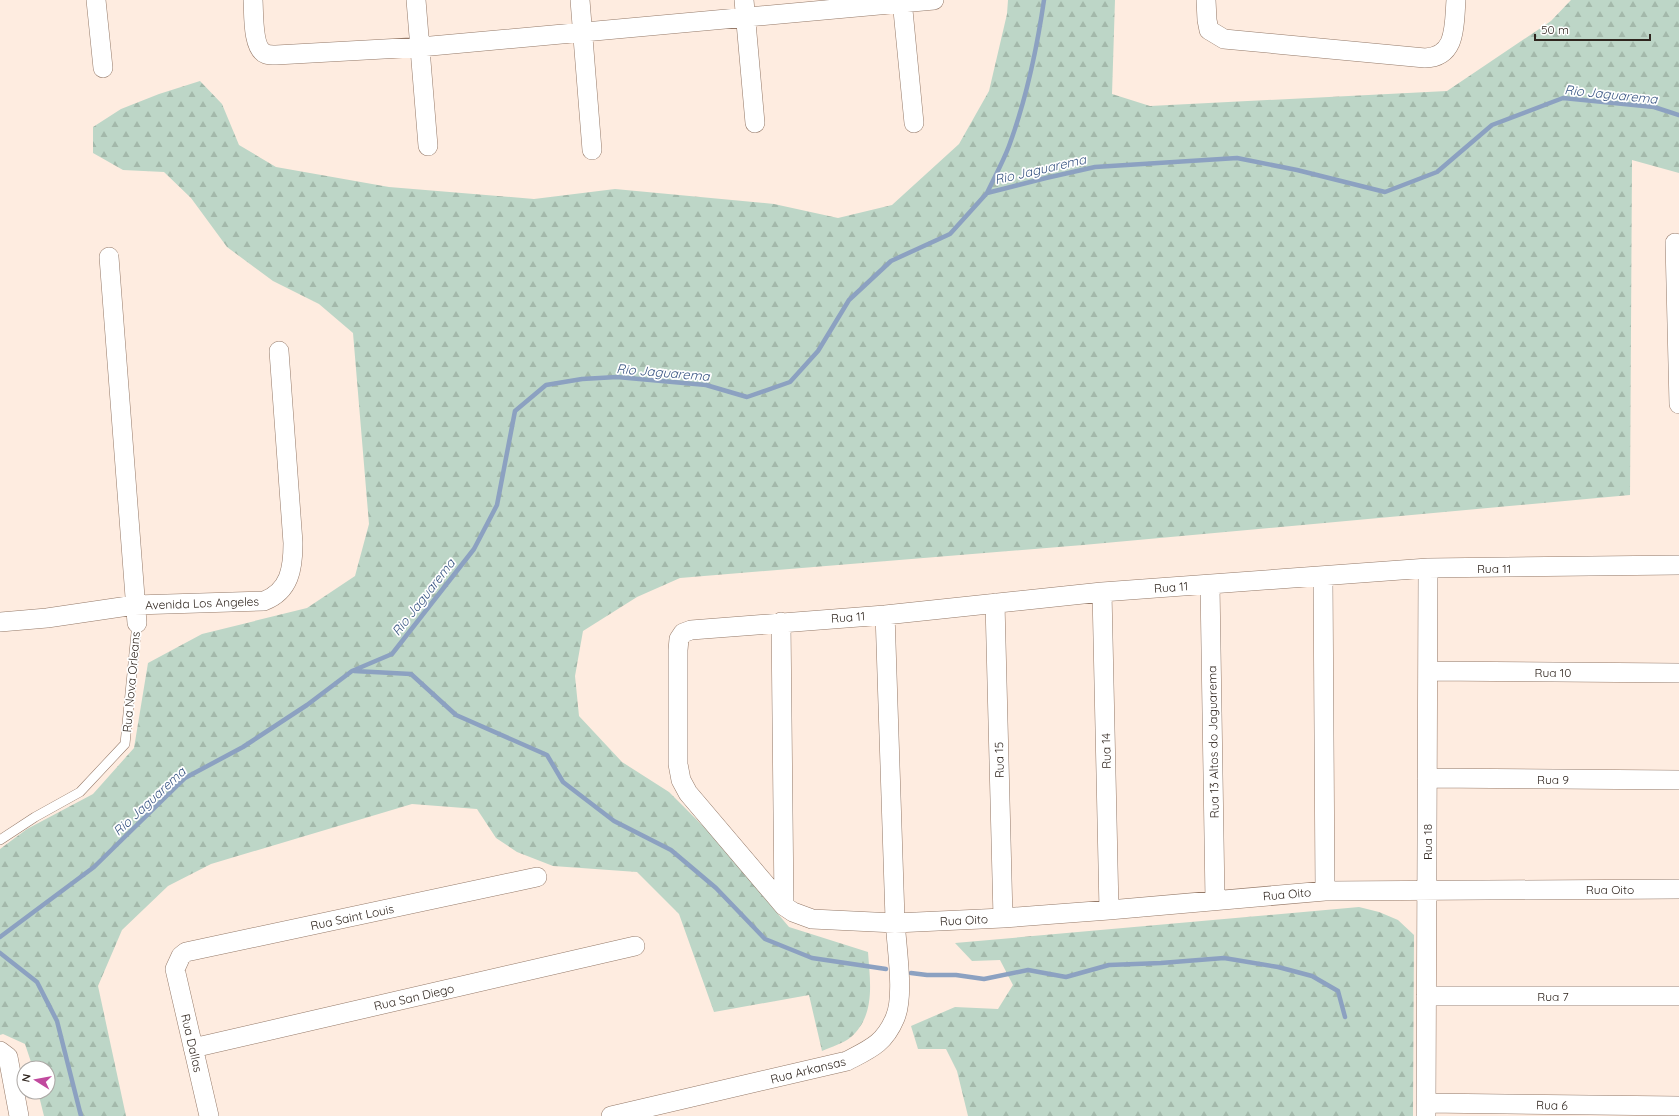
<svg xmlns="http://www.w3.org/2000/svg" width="1679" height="1116" viewBox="0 0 1679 1116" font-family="Quicksand,sans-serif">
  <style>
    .forest { fill: url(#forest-firs) }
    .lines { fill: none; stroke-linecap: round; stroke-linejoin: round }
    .stream { stroke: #8ca1c1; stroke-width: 4.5 }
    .service-casing { stroke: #947968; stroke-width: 10 }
    .minor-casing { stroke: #947968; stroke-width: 20 }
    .service { stroke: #fff; stroke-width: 9 }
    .minor { stroke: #fff; stroke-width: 19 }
    .labels { text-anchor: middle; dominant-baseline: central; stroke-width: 3.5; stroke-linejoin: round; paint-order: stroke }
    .street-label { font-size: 12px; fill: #2f251e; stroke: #fff }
    .water-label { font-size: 13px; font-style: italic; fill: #3a5784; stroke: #fff }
  </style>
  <defs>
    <pattern id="forest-firs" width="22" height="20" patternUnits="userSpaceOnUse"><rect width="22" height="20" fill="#bdd6c7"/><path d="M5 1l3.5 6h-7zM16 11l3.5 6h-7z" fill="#a3b8aa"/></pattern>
  </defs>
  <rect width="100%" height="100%" fill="#feece0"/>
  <!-- forest -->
  <path class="forest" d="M1008 0H1115L1112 94 1150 106 1447 91 1551 21 1571 0H1679V173L1632 160 1630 495 1083 545 680 578 637 597 583 631 575 676 579 716 622 762 669 792 709 832 789 927 868 952C870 981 876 1015 851 1037 844 1043 831 1047 822 1051L809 995 714 1012 679 914 637 872 553 866 517 852 496 838 477 809 412 804 211 864 168 886 122 930 98 986 126 1116H44L38 1092H48V1068H33L25 1044 3 1034 0 1035V849L27 829 93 794 134 748 148 663 202 634 307 608 355 576 369 524 353 333 319 304 273 281 227 247 191 198 164 172 123 170 93 153V127L121 109 159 94 200 81 222 104 239 145 276 167 389 187 534 199 615 189 774 204 838 218 892 205 959 144 989 91 1007 14Z
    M1359 907 1379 912 1398 920 1414 935 1413 1116H968L957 1071 946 1049H918L911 1026 955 1007 998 1009 1013 985 1000 960 972 961 955 943Z"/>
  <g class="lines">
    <!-- stream -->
    <path class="stream" d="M987 193C994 178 1003 162 1009 146 1026 100 1037 48 1044 0
      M354 671 411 674 456 715 547 755 563 782 614 821 671 850 716 888 765 939 812 958 886 969
      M0 937 94 867 185 778 243 747 307 705 352 671 392 654 474 549 497 505 515 411 546 385 582 379 617 377 706 385 747 397 790 382 818 351 849 300 891 261 950 234 987 193 1046 178 1095 167 1237 158 1297 170 1385 192 1437 172 1492 125 1563 98 1654 107 1679 115
      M0 953 37 982 57 1021 81 1116
      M911 973 927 975H956L984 979 1028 970 1066 977 1109 965 1161 963 1224 958 1278 967 1312 976 1338 991 1345 1017"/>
    <!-- service casing -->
    <g class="service-casing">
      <path id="service" d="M0 840 35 817 80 792 125 744 137 623"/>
    </g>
    <!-- minor casing -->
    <g class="minor-casing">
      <path id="minor" d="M96 0 103 68
        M253 0C254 13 252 49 266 54 269 55 273 55 276 55L420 47 934 0
        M416 0 428 146
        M580 0 592 150
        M744 0 755 123
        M902 0 914 123
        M1206 0 1207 20 1209 30 1224 39 1425 58C1457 57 1454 25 1456 0
        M1675 243 1679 404
        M109 257 137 623
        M1679 565 1428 568 1102 592 885 615 691 630 683 633 679 639 678 650V764L681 780 688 793 784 906 793 912 812 919 895 923 1003 918 1109 910 1325 891 1679 889
        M1323 576 1325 891
        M1210 585 1215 900
        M1102 592 1109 910
        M995 603 1003 918
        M0 622 47 618 135 605 264 601C290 591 293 568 293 543L279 351
        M781 622 784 906
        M1428 671 1679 673
        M1427 778 1679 780
        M1426 996H1679
        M193 1048 635 946
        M0 1051 8 1057 19 1116
        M1426 1103 1679 1106
        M209 1116 175 969 181 956 186 952 537 877
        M611 1116 847 1061C870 1049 884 1044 895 1018 905 995 896 945 895 919 892 817 889 716 885 615
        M1426 1116 1428 568"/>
    </g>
    <!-- service -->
    <use href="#service" class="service"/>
    <!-- minor -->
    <use href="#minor" class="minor"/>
  </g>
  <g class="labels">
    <!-- street labels -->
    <g class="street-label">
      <text x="1494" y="568">Rua 11</text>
      <text transform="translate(1171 587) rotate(-4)">Rua 11</text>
      <text transform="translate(202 603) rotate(-2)">Avenida Los Angeles</text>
      <text transform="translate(848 617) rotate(-4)">Rua 11</text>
      <text x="1553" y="672">Rua 10</text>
      <text transform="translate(131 682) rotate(-85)">Rua Nova Orleans</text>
      <text transform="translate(1213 742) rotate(-91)">Rua 13 Altos do Jaguarema</text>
      <text transform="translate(1106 751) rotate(-91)">Rua 14</text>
      <text transform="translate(999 760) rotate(-91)">Rua 15</text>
      <text x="1553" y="779">Rua 9</text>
      <text transform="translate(1427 842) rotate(-90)">Rua 18</text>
      <text x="1610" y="889">Rua Oito</text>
      <text transform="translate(1287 894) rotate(-5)">Rua Oito</text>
      <text transform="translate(352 917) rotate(-12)">Rua Saint Louis</text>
      <text transform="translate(964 920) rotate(-3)">Rua Oito</text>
      <text x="1553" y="996">Rua 7</text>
      <text transform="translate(414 997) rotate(-13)">Rua San Diego</text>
      <text transform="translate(192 1043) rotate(77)">Rua Dallas</text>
      <text transform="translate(808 1070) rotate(-14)">Rua Arkansas</text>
      <text transform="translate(1552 1105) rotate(1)">Rua 6</text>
    </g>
    <!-- water labels -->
    <g class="water-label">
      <text transform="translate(1611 94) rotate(6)">Rio Jaguarema</text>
      <text transform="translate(1040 169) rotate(-13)">Rio Jaguarema</text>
      <text transform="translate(663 372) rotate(5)">Rio Jaguarema</text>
      <text transform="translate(423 597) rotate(-52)">Rio Jaguarema</text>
      <text transform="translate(149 801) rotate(-43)">Rio Jaguarema</text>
    </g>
  </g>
  <!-- north arrow -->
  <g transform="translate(36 1080) rotate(281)"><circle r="19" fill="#ffffff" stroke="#aca8a5"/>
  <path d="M0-3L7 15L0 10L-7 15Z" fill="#c1499e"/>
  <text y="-6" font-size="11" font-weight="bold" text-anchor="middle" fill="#2f251e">N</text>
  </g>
  <!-- scale -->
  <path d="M1535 34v6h115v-6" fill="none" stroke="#2f251e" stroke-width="2"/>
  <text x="1541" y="34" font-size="12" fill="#2f251e" stroke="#ffffff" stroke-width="3" paint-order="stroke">50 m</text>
</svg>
